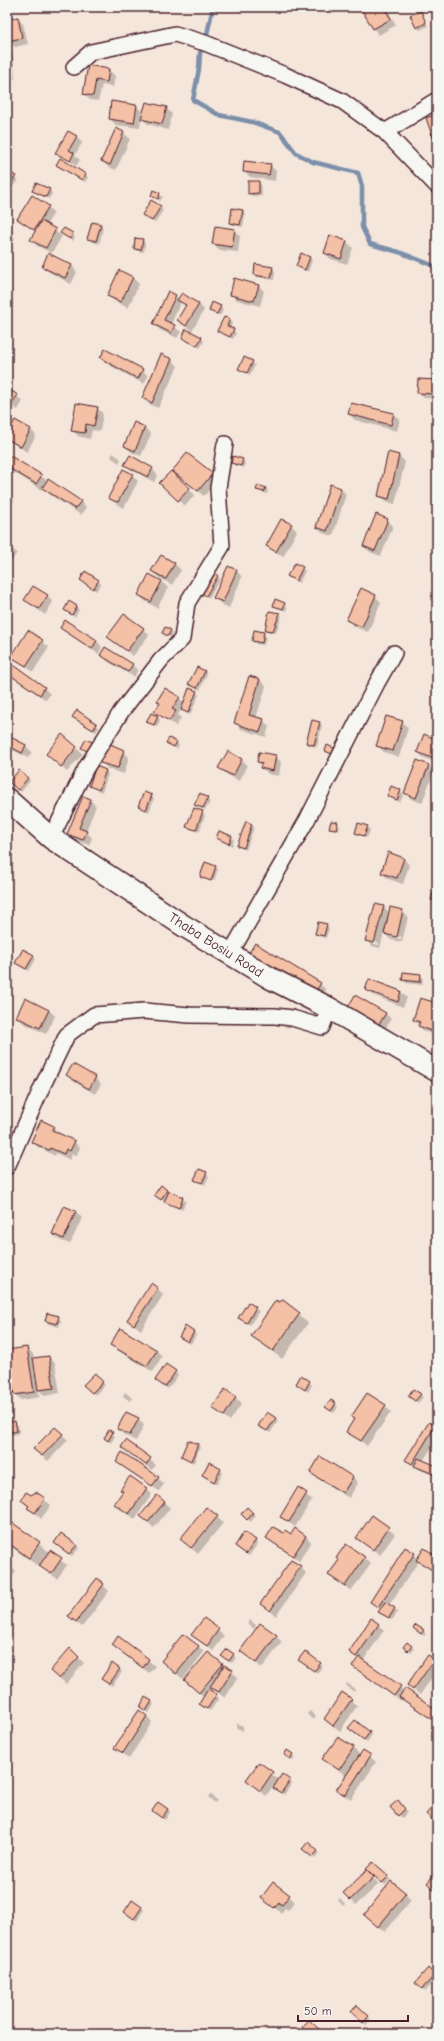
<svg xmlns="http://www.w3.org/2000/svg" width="444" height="2041" viewBox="0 0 444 2041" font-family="'Comic Neue',sans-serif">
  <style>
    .shadow { fill: #0003; fill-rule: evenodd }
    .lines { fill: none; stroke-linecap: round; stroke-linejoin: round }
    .stream { stroke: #7b8fa9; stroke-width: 4.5 }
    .building { fill: #f4c0a6; stroke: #4a1f2b }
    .street-casing { stroke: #4a1f2b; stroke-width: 18 }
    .secondary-casing { stroke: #4a1f2b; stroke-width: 24 }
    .street { stroke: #f6f6f2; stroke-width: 15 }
    .secondary { stroke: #f6f6f2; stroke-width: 21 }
    .labels { text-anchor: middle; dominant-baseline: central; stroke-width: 3; stroke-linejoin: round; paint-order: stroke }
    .street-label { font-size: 14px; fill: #4a1f2b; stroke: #f6f6f2 }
  </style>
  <rect width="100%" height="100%" fill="#f5e6db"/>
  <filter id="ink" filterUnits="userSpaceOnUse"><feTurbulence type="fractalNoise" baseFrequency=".025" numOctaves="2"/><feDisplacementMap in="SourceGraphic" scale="8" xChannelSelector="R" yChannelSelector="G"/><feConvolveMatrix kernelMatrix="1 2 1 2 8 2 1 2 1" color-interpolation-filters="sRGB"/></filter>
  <g filter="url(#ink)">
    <!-- shadow -->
    <path class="shadow" d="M361 7H386L396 25 379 35 374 29Z
      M387 7H400L391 11Z
      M420 12 428 26 420 30 417 27Z
      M17 18 23 24 28 44 15 47 9 41 7 21Z
      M7 50 13 56 15 79 7 80Z
      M89 67 109 70 115 76 113 87 102 85 98 101 90 100 84 94Z
      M136 106 144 113 166 108 172 114 168 130 148 124 141 118 140 128 116 125 110 119Z
      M116 129 124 133 130 139 116 170 108 167 102 161Z
      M77 137 82 143 75 155 80 160 76 166 57 152Z
      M57 165 85 174 88 177 85 182Z
      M270 165 276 171 275 181 250 177 244 171Z
      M7 172 18 180 11 189 7 187Z
      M259 182 261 185 262 196H252L249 193Z
      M34 190H49L52 193 49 199Z
      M154 191 163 197 160 201 152 195Z
      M151 201 163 210 155 223 143 215Z
      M48 207 54 213 46 225 62 236 52 253 37 246 32 240 36 232 18 219Z
      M243 211 245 214 243 227 233 225 231 223Z
      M100 225 103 228 99 244 91 241 89 239Z
      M234 230 240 236 238 252 219 250 213 244Z
      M62 233 72 234 75 237 73 241Z
      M7 234 15 239 7 251Z
      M142 240 145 243 144 252 137 251 135 248Z
      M347 242 353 248 347 264 331 259 325 253Z
      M309 258 312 260 308 272 297 266Z
      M72 266 77 272 71 284 49 272 43 267Z
      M272 268 275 271 274 280 257 277 255 275Z
      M119 272 133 278 139 284 128 308 114 301 108 295Z
      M258 285 264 291 260 306 237 300 231 294Z
      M175 296 179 299 199 304 204 310 192 331 178 320 186 307 181 302 171 324 181 332 177 338 160 330 154 324Z
      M220 307 223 310 220 316 210 310Z
      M229 320 232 323 230 328 236 333 233 339 218 331Z
      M183 338H201L204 341 200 348Z
      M162 356 172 360 178 366 158 408 149 404 143 398Z
      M101 358 142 370 148 376 144 384 107 364Z
      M252 362 255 365 250 375 239 368Z
      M437 381V399L424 398 418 392Z
      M7 389 23 401 18 410 7 403Z
      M351 404 394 414 400 420 397 431 355 420 349 414Z
      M97 408 103 414 100 431 92 430 90 439 78 436 72 430Z
      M135 424 145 428 151 434 141 456 131 452 125 446Z
      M30 429 36 435 27 452 7 439V436Z
      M113 453 121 459 119 463 111 457Z
      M7 455 80 501 86 507 81 515 49 494 43 488 42 490 7 468Z
      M399 456 405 462 395 504 385 502 379 496Z
      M242 460 245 463 244 468 232 463Z
      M126 464 152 469 158 475 154 482 132 470Z
      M171 472 195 495 185 506 166 489Z
      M212 474 218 480 204 496 179 476Z
      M132 475 138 481 124 508 121 507 109 498Z
      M265 488 268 491 267 494 257 489Z
      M340 488 346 494 333 536 323 533 317 527Z
      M7 494 14 500 9 508 7 506Z
      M387 520 393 526 381 556 370 552 364 546Z
      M291 525 297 531 283 557 267 546Z
      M7 544 17 553 11 561 7 558Z
      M161 556 175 564 181 570 172 585 158 577 152 571Z
      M295 564 305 571 299 583 288 576Z
      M212 570 220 579 209 598 200 591Z
      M237 571 242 577 229 608 221 604 215 598Z
      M149 576 162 582 168 588 157 608 145 601 139 595Z
      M98 581 101 584 96 591 84 582Z
      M361 590 375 596 381 602 368 632 353 626 347 620Z
      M47 596 53 602 45 615 25 600Z
      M284 604 287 607 286 611 274 606Z
      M76 607 79 610 75 617 65 610Z
      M279 614 282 616 276 633 269 632 266 629Z
      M66 621 97 641 102 647 98 654 61 628Z
      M143 629 149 635 133 656 108 637Z
      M171 631 173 633 171 638 163 633Z
      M28 632 49 647 33 672 12 656Z
      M263 633 266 636 264 645 256 644 253 641Z
      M102 655 132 665 138 670 134 677 107 661Z
      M8 663 44 688 50 694 46 700 10 675 7 673Z
      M204 672 207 674 200 690 190 684Z
      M250 677 260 680 266 686 256 718 263 720 269 726 266 737 241 729 235 723Z
      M196 692 199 695 190 715 181 710 178 715 181 718 176 726 156 712 179 698 185 703Z
      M77 712 99 727 96 732 76 719Z
      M158 717 160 720 157 727 148 722Z
      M402 722 408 728 399 757 384 752 378 746Z
      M319 723 322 725 317 747 310 746 307 743Z
      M7 736 26 746 32 752 28 758 7 747Z
      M62 736 83 754 67 772 47 754Z
      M437 741V763L424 758 418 752Z
      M176 742 179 745 177 749 167 743Z
      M333 749 336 752 335 756 326 751Z
      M123 751 129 757 124 774 108 769 102 763Z
      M275 756 281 762 279 776 268 774 258 761Z
      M242 760 247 765 239 781 226 774 220 768Z
      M428 765 434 771 422 803 411 799 405 793Z
      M106 771 108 774 102 792 90 786Z
      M28 778 30 781 21 792 13 785Z
      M392 787 404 794 400 802 388 796Z
      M201 794 210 802 205 810 195 805Z
      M151 796 154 798 149 812 139 806Z
      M90 800 96 806 86 831 92 838 89 845 75 840 69 834Z
      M194 810 205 815 199 832 187 827Z
      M337 823 340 826 339 831 330 827Z
      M252 825 254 827 246 850 238 846Z
      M367 827 370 830 367 838 356 833Z
      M231 837 234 839 232 846 217 838Z
      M404 859 409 865 403 884 388 879 382 873Z
      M215 867 218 869 214 881 201 877Z
      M384 907 390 914 402 911 408 917 402 942 391 940 384 933 380 948 372 946 366 940ZM391 935 402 937 401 939 391 937ZM372 941 379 943V945L372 943Z
      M326 925 329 928 326 938 319 936 316 933Z
      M256 944 320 984 326 990 321 999Z
      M33 956 36 959 29 971 16 963Z
      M420 975 423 978 422 985 406 983 403 980Z
      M370 980 401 992 407 998 403 1007 373 995 367 989Z
      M437 1004V1035L425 1032 414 1020Z
      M49 1010 55 1016 46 1034 23 1023 17 1017Z
      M385 1013 391 1019 384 1031 355 1014Z
      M67 1075 95 1078 101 1084 95 1094 73 1081Z
      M53 1127 59 1134 74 1142 80 1148 76 1156 72 1154 70 1160 56 1153 55 1156 38 1147 32 1141Z
      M206 1173 209 1176 205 1185 195 1179Z
      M161 1187 186 1201 182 1210 158 1197Z
      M64 1207 76 1212 82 1218 70 1244 59 1240 53 1234Z
      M158 1289 163 1295 141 1330 128 1320Z
      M282 1302 308 1323 282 1359 252 1336 279 1303Z
      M248 1304 259 1311 250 1325 240 1318Z
      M58 1317 61 1320 59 1327 49 1324 46 1321Z
      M7 1320 9 1336H7Z
      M194 1333 196 1335 191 1344 180 1337Z
      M111 1344 156 1350 162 1356 153 1372 117 1350Z
      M27 1348 33 1354 34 1359 49 1357 55 1363 60 1393 45 1396 38 1389 40 1397 21 1400 15 1394Z
      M166 1365 178 1375 168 1389 159 1382Z
      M95 1375 105 1385 95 1395 85 1385Z
      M301 1377 312 1385 308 1392 297 1384Z
      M225 1390 242 1403 230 1421 214 1408Z
      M125 1392 132 1398 130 1401 123 1396Z
      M420 1395 423 1397 418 1403 409 1396Z
      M331 1401 338 1407 334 1413 329 1410Z
      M385 1406 391 1412 367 1446 348 1431Z
      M275 1418 278 1421 270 1433 260 1426Z
      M138 1419 144 1425 136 1441 124 1435 119 1429Z
      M15 1422 18 1425 19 1433 13 1435 10 1432Z
      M429 1423 437 1429V1439L423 1461 437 1467V1477L418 1469 407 1460Z
      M55 1428 68 1440 48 1461 41 1455Z
      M109 1431 115 1436 111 1443 105 1438Z
      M126 1441 156 1465 152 1470 122 1447Z
      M198 1445 200 1447 194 1463 182 1456Z
      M117 1462 158 1478 164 1484 159 1491Z
      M220 1470 223 1473 217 1484 203 1475Z
      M311 1472 353 1477 358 1483 349 1498 317 1478Z
      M146 1489 152 1494 135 1519 115 1504 124 1492Z
      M299 1489 312 1500 295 1527 281 1517Z
      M36 1493 51 1505 41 1519 22 1500Z
      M164 1502 170 1508 154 1528 141 1516Z
      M247 1509 255 1516 251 1522 242 1514Z
      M217 1517 223 1523 198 1554 181 1539Z
      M372 1517 395 1534 380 1555 358 1538Z
      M7 1521 67 1565 57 1579 39 1564 38 1566 7 1544Z
      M284 1535 306 1536 311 1542 299 1561 267 1538Z
      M255 1540 258 1543 249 1556 239 1549Z
      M58 1545H76L79 1548 72 1556Z
      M346 1545 371 1564 351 1591 330 1575 340 1560Z
      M414 1554 418 1558 437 1557V1574L419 1561 389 1605 398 1612 392 1620 382 1614 381 1610 372 1602Z
      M7 1563 16 1571 9 1580 7 1579Z
      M300 1567 306 1573 276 1616 262 1604Z
      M97 1580 109 1591 82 1627 69 1616Z
      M204 1619 224 1636 213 1651 192 1634Z
      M250 1620 256 1625 254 1629 248 1624Z
      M378 1625 384 1630 363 1661 404 1691 405 1690 437 1711V1723L402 1698 401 1701 354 1666 358 1659 350 1652Z
      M417 1631H423L426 1634 424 1636Z
      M276 1636 282 1642 262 1668 241 1651Z
      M119 1637 155 1666 149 1673 119 1650Z
      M407 1644 414 1649 411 1653 407 1650Z
      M198 1646 204 1652 183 1679 168 1667Z
      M227 1650 236 1658 232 1663 225 1659Z
      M209 1653 238 1677 225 1698 213 1689 211 1692 219 1698 210 1711 203 1706 204 1697 185 1680Z
      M78 1657 84 1663 66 1684 57 1676Z
      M434 1660 437 1663V1670L420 1695 408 1685Z
      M302 1662 320 1664 323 1666 317 1673Z
      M119 1669 122 1672 112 1686 102 1679Z
      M347 1683 355 1689 354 1692 346 1686Z
      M342 1694 357 1706 340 1731 325 1719Z
      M151 1702 154 1704 149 1713 141 1707Z
      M310 1711 316 1717 313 1720 307 1714Z
      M147 1716 152 1722 129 1759 116 1748Z
      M355 1721 372 1735 367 1742 353 1731Z
      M237 1723 243 1726V1731L237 1728Z
      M353 1748 360 1755 363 1751 376 1762 351 1800 337 1790 346 1776 324 1759Z
      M287 1752 295 1758 293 1761 285 1755Z
      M259 1764 279 1780 289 1781 292 1783 284 1795 273 1786 266 1796 247 1780Z
      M210 1794 217 1800 215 1803 208 1797Z
      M398 1802 407 1812 402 1818 392 1807Z
      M168 1809 170 1812 165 1820 156 1813Z
      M308 1843 320 1854 315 1859 306 1851Z
      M373 1863 391 1879 385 1885 368 1869Z
      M367 1872 379 1884 356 1905 345 1893Z
      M405 1894 411 1900 385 1932 371 1921Z
      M289 1896 295 1902 288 1910 285 1908 281 1913 262 1897Z
      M340 1898 345 1904 343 1906 338 1900Z
      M142 1908 144 1910 137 1921 128 1914Z
      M434 1975 437 1978 426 1991 416 1983Z
      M357 2007 371 2020 366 2025 352 2012Z
      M309 2022 322 2033 321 2034H311Z"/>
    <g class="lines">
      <!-- stream -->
      <path class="stream" d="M213 7 205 43 200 53 199 69 193 100 219 115 252 122 280 132 296 153 313 162 358 173 362 186V227L370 244 399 252 437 267"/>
    </g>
    <!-- building -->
    <path class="building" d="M360 7H384L391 19 373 29Z
      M421 11 426 23 416 28 410 15Z
      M18 17 22 38 8 41 7 20Z
      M88 65 109 69 107 82 96 80 93 96 83 94Z
      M111 101 137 105 134 123 109 119Z
      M146 102 167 107 162 124 141 119Z
      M437 114V149L426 118Z
      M116 128 124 132 110 165 101 161Z
      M68 131 77 136 69 150 74 153 70 161 55 153Z
      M60 158 86 174 82 180 56 165Z
      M244 161 271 164 269 175 243 172Z
      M7 171 16 176 8 187H7Z
      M248 181H259V193L248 194Z
      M36 183 50 189 46 197 32 191Z
      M153 190 160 193 158 199 151 196Z
      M32 195 49 206 34 230 17 219Z
      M151 200 161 206 152 221 142 215Z
      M232 208 243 210 240 225 230 223Z
      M41 221 56 229 46 248 30 240Z
      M92 222 101 224 96 241 87 239Z
      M215 226 235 229 232 247 212 244Z
      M64 228 73 233 70 239 60 233Z
      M330 235 347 241 341 259 324 253Z
      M135 238 143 239 141 250 134 249Z
      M48 253 72 265 65 278 42 267Z
      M301 253 310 257 305 270 296 266Z
      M255 264 273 267 271 278 254 275Z
      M119 270 133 277 121 302 107 296Z
      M234 278 259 285 254 301 230 295Z
      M168 291 176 295 164 320 175 325 171 333 153 324Z
      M182 293 199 304 186 326 177 320 186 305 177 300Z
      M212 302 221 306 217 314 209 311Z
      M224 317 230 319 227 326 234 329 230 337 217 331Z
      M186 329 202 337 197 346 182 338Z
      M105 349 143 369 138 379 100 358Z
      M161 354 172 359 152 403 142 398Z
      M244 357 253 361 247 373 238 369Z
      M418 379 437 380V394L417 393Z
      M7 388 18 395 11 404 7 402Z
      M76 403 98 407 94 426 86 424 85 433 71 431Z
      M351 403 394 413 391 425 348 414Z
      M15 420 31 429 21 447 7 439V434Z
      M434 421H437V440H434Z
      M134 422 145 427 135 451 124 446Z
      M388 452 399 455 389 499 378 496Z
      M187 453 213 473 198 491 172 471Z
      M7 454 42 475 36 484 7 467Z
      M130 455 153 468 148 477 124 465Z
      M233 456 243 459 241 466 231 463Z
      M123 469 133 474 118 502 114 501 108 498Z
      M171 471 190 488 178 501 159 483Z
      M48 479 81 501 75 509 42 488Z
      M330 484 341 488 327 531 316 527Z
      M258 485 266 488 264 492 256 490Z
      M376 514 388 519 375 551 363 546Z
      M281 519 292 524 276 552 266 546Z
      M161 555 175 563 166 579 151 571Z
      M295 563 303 567 296 581 287 576Z
      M228 566 237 570 223 602 213 598Z
      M212 569 218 576 206 596 199 591Z
      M85 571 99 580 93 589 80 580Z
      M149 574 162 581 151 602 138 595Z
      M33 586 48 595 39 609 24 600Z
      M361 588 376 595 362 627 346 620Z
      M275 599 285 603 283 609 273 606Z
      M69 601 77 606 72 615 64 610Z
      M269 611 280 613 273 631 265 630Z
      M124 614 144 628 127 651 107 637Z
      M65 620 97 640 92 649 60 628Z
      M165 627 171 630 168 636 162 633Z
      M28 630 43 640 26 666 11 657Z
      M254 630 264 632 262 643 252 641Z
      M105 647 133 664 128 672 100 655Z
      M8 661 45 687 40 695 7 673Z
      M197 667 205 671 197 688 188 684Z
      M249 676 260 679 249 715 264 719 260 732 234 723Z
      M165 688 180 697 172 709 176 711 169 721 154 712 160 703 157 701Z
      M189 688 197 691 188 713 181 710Z
      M77 710 97 724 93 730 72 717Z
      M151 713 158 716 154 725 146 722Z
      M386 716 403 721 393 751 376 746Z
      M312 720 320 722 314 745 306 743Z
      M62 734 77 747 61 767 46 754Z
      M424 734 437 740V760L417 752Z
      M7 735 26 745 22 753 7 745Z
      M169 738 177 742 174 747 166 743Z
      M86 739 94 743 89 752 81 748Z
      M108 743 124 750 118 768 100 763Z
      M327 745 334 748 332 754 325 751Z
      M228 751 242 759 233 776 218 768Z
      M259 752 276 755 273 771 260 768 262 763 257 762Z
      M417 760 429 765 416 798 404 793Z
      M96 766 106 770 99 790 89 786Z
      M19 770 28 778 18 790 9 782Z
      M391 786 401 790 397 800 387 796Z
      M144 792 152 795 146 810 138 806Z
      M200 793 208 798 203 808 194 805Z
      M83 796 91 799 79 828 87 831 83 840 67 834Z
      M194 808 203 811 196 830 186 827Z
      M246 821 252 824 244 848 237 846Z
      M331 821 338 822 336 829 329 828Z
      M358 823 368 826 364 836 355 833Z
      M219 831 232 836 229 844 216 838Z
      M388 852 404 858 397 878 381 873Z
      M205 862 216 866 211 881 200 877Z
      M437 878V901L431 900Z
      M375 904 384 906 374 943 365 941Z
      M390 907 403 910 397 937 384 934Z
      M318 922 327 924 324 936 315 934Z
      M255 943 321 983 314 994 249 953Z
      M23 949 34 955 26 969 15 963Z
      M403 972 421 974 420 982 402 980Z
      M369 979 401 991 398 1002 365 990Z
      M355 995 386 1013 378 1026 347 1009Z
      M25 998 49 1010 40 1028 16 1017Z
      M420 998 437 1003V1027L434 1026 432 1031 418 1026 420 1022 413 1020Z
      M73 1064 96 1077 89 1089 66 1075Z
      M41 1120 54 1126 52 1130 75 1141 70 1151 66 1149 64 1154 50 1148 49 1150 31 1142Z
      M199 1169 207 1172 202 1183 194 1180Z
      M161 1185 167 1190 161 1200 154 1195Z
      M169 1191 183 1197 179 1208 164 1202Z
      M64 1206 76 1211 64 1239 52 1234Z
      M151 1283 158 1288 134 1325 127 1320Z
      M276 1300 279 1302 283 1300 300 1313 273 1351 251 1336Z
      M248 1302 256 1307 247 1323 238 1318Z
      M47 1313 59 1316 57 1324 45 1321Z
      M185 1326 194 1332 188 1342 179 1337Z
      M120 1328 157 1350 147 1366 110 1345Z
      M27 1347 34 1392 14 1395 7 1350Z
      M49 1356 54 1388 38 1390 33 1358Z
      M166 1364 176 1371 165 1387 155 1380Z
      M95 1373 103 1382 92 1393 83 1385Z
      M301 1375 310 1381 305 1390 296 1384Z
      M225 1389 236 1397 224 1416 212 1408Z
      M413 1389 421 1394 415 1401 408 1396Z
      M367 1393 386 1405 361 1441 346 1432 354 1419 351 1417Z
      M331 1400 336 1403 331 1411 325 1407Z
      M126 1412 139 1418 130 1435 117 1429Z
      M267 1412 276 1418 267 1431 258 1426Z
      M15 1421 17 1431 9 1433 7 1423Z
      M429 1422 435 1426 412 1464 405 1460Z
      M55 1427 63 1434 42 1456 33 1449Z
      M109 1430 113 1432 108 1441 104 1438Z
      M126 1440 151 1458 146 1465 121 1447Z
      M188 1440 198 1444 191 1461 181 1456Z
      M122 1452 159 1477 152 1486 116 1462Z
      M320 1456 353 1477 343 1493 310 1473Z
      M418 1458 437 1466 436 1475 414 1466Z
      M209 1462 221 1469 214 1482 202 1475Z
      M130 1476 147 1488 129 1514 114 1504 123 1491 120 1490Z
      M298 1487 307 1493 289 1522 280 1517Z
      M26 1492 31 1495 36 1492 45 1498 35 1513 27 1508 29 1506 21 1500Z
      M157 1495 165 1502 148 1522 140 1516Z
      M206 1507 218 1516 191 1548 180 1539Z
      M247 1507 253 1513 247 1520 241 1514Z
      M372 1515 389 1527 373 1550 356 1538Z
      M7 1519 40 1542 29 1558 7 1542Z
      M273 1527 284 1533 285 1530 291 1534 295 1528 306 1536 293 1556 266 1538Z
      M244 1532 256 1540 246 1554 235 1546Z
      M61 1533 77 1545 69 1554 54 1543Z
      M346 1544 365 1557 345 1586 328 1575 339 1560 336 1558Z
      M405 1547 415 1553 378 1607 370 1602Z
      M424 1548 437 1556V1573L416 1560Z
      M50 1550 62 1558 51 1574 39 1566Z
      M291 1560 301 1566 270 1611 260 1604Z
      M97 1578 104 1584 76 1622 68 1616Z
      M385 1602 395 1608 389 1618 378 1612Z
      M204 1618 219 1629 207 1646 191 1635Z
      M371 1618 379 1624 356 1657 349 1652Z
      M260 1623 277 1635 256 1663 240 1651Z
      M416 1625 424 1630 421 1634 413 1628Z
      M183 1634 199 1646 176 1674 161 1661Z
      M118 1636 149 1659 143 1668 112 1645Z
      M407 1642 412 1646 408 1651 403 1647Z
      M70 1648 79 1657 59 1679 50 1671Z
      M227 1649 234 1654 229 1661 221 1656Z
      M305 1651 321 1663 314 1671 298 1660Z
      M208 1652 223 1664 199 1693 184 1680Z
      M428 1655 435 1659 413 1690 407 1685Z
      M359 1657 401 1686 394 1696 352 1666Z
      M112 1663 120 1669 109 1684 101 1679Z
      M224 1665 233 1670 219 1692 210 1687Z
      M405 1688 437 1710 436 1722 399 1697Z
      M208 1689 217 1694 207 1709 199 1704Z
      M342 1692 352 1699 333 1726 324 1719Z
      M145 1697 152 1701 146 1711 140 1707Z
      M139 1710 147 1716 123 1753 114 1748Z
      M355 1720 370 1732 364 1740 348 1728Z
      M338 1737 354 1747 339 1770 322 1759Z
      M287 1750 293 1754 290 1759 284 1755Z
      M363 1750 371 1755 345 1795 336 1790Z
      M259 1762 273 1772 260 1791 246 1780Z
      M282 1774 290 1780 281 1793 273 1788Z
      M398 1800 405 1809 398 1816 390 1807Z
      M158 1802 168 1809 162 1818 152 1811Z
      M437 1802V1820L435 1822 426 1814Z
      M308 1842 318 1851 312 1857 302 1849Z
      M373 1862 389 1876 382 1883 366 1869Z
      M367 1870 374 1877 350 1900 343 1893Z
      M437 1871V1889L435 1891 427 1883Z
      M391 1881 406 1893 378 1927 364 1915Z
      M273 1882 290 1895 282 1905 279 1903 274 1908 261 1898Z
      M132 1900 142 1907 134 1919 124 1912Z
      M428 1968 435 1975 422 1989 415 1983Z
      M357 2005 369 2016 363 2023 351 2012Z
      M309 2020 320 2030 316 2034H309L302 2027Z"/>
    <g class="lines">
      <!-- street casing -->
      <g class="street-casing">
        <path id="street" d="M74 67 91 52 175 34 205 43 285 75 342 101 385 132 437 186
          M385 132 437 100
          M51 838 86 768 121 712 161 660 182 639 187 603 222 546 218 488 225 444
          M230 954 307 820 377 683 394 653
          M7 1167 42 1087 67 1035 94 1015 144 1011 189 1015 275 1016 292 1018 322 1027 329 1008"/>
      </g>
      <!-- secondary casing -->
      <g class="secondary-casing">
        <path id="secondary" d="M7 799 51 838 184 926 270 978 329 1008 437 1071"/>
      </g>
      <!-- street -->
      <use href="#street" class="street"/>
      <!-- secondary -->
      <use href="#secondary" class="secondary"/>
    </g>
  </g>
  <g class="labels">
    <!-- street labels -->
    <g class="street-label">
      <text transform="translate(216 945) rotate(32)">Thaba Bosiu Road</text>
    </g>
  </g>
  <!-- margin -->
  <rect width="444" height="2041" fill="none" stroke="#f6f6f2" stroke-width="24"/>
  <rect x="12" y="12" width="420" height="2017" fill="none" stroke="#4a1f2b" stroke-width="1.5" filter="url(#ink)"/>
  <!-- scale -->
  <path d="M298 2015v6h110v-6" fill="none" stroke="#4a1f2b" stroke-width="2"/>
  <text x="304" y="2015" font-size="12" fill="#4a1f2b" stroke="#f6f6f2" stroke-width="3" paint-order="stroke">50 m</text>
</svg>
